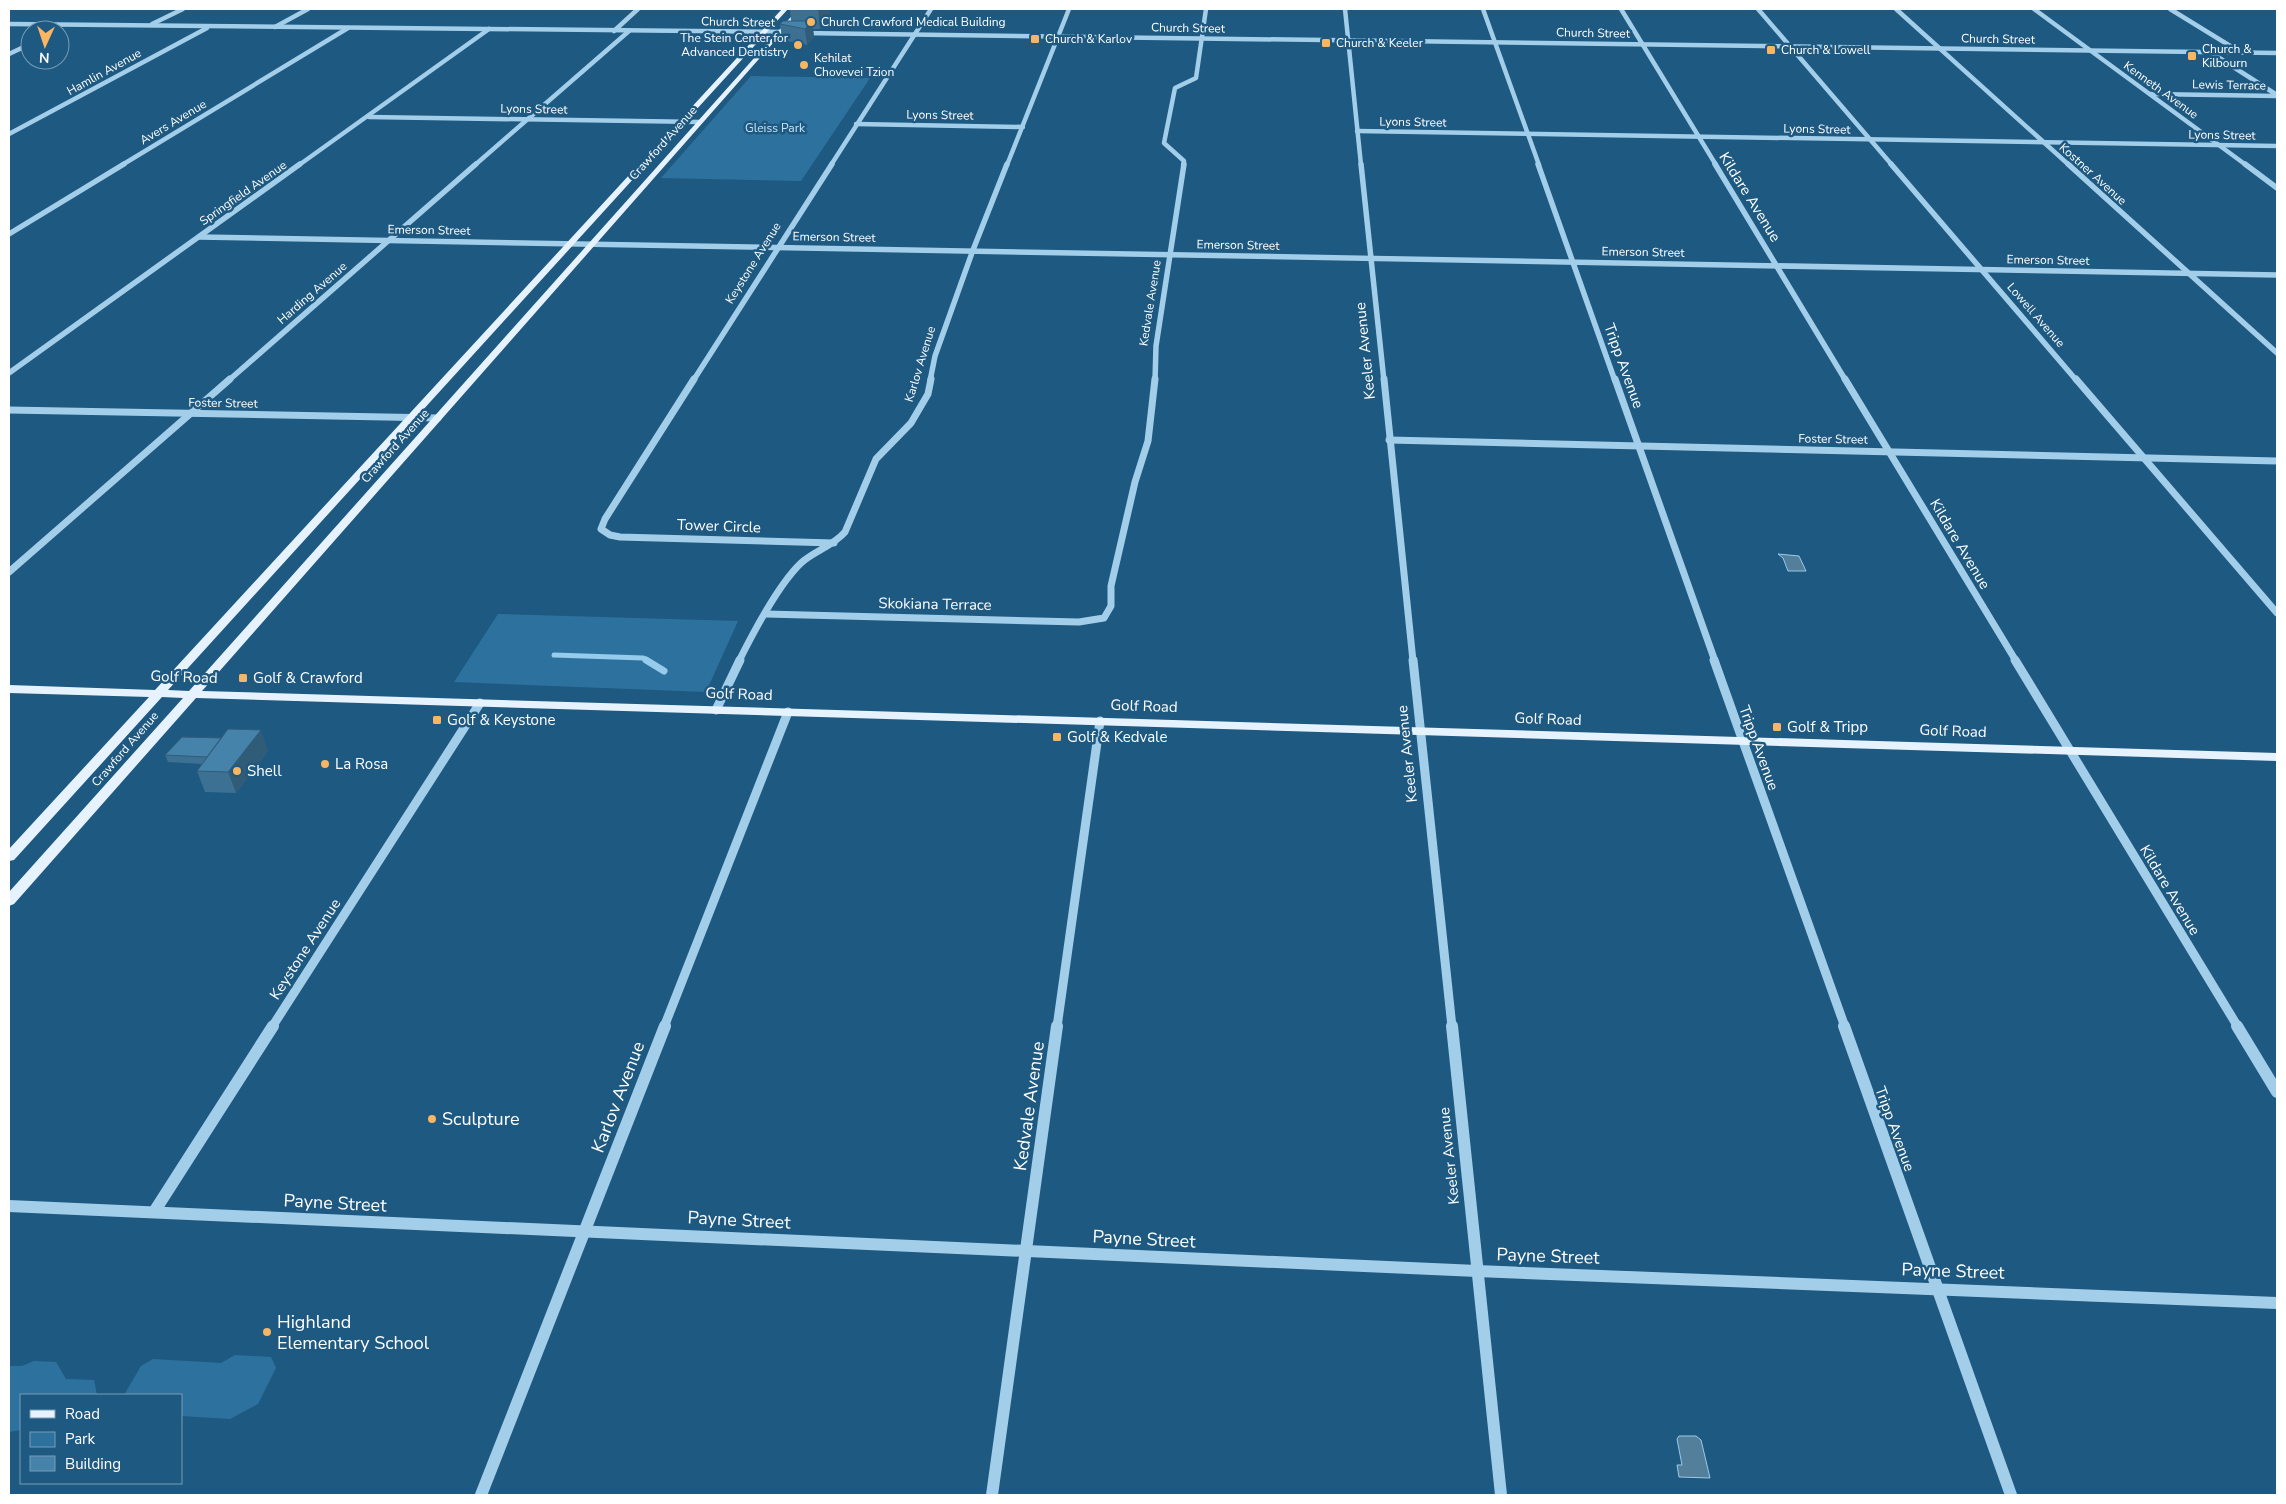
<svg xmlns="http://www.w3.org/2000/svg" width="2286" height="1504" font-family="'Nunito Sans',sans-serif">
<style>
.green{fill:#2d729e}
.water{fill:#537f9b;stroke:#96cbeb}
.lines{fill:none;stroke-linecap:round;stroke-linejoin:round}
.stream-far1{stroke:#96cbeb;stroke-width:5}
.stream{stroke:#96cbeb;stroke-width:7}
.minor-far4{stroke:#a3cee9;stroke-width:4.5}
.minor-far3{stroke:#a3cee9;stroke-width:5.5}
.minor-far2{stroke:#a3cee9;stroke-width:7}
.minor-far1{stroke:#a3cee9;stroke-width:9}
.minor{stroke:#a3cee9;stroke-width:12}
.major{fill:#e6f3fe;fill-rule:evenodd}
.wall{fill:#3c7193}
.shaded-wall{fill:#315c78}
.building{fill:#4683ab;stroke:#315c78}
.poi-dot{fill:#f8b562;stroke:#1e5981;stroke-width:2}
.labels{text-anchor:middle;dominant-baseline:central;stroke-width:5;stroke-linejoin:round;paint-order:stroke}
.far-street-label{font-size:12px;fill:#fff;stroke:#1e5981}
.far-poi-label{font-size:12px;fill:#fff;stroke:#1e5981;text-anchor:start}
.far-park-label{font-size:12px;fill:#c7e4f7;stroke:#1e5981}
.street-label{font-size:15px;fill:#fff;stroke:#1e5981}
.poi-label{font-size:15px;fill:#fff;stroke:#1e5981;text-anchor:start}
.near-street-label{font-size:18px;fill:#fff;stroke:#1e5981}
.near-poi-label{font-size:18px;fill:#fff;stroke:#1e5981;text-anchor:start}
</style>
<rect width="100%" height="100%" fill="#1e5981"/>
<g class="green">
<polygon points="751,76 870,78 801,181 661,178"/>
<polygon points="498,614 738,621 706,692 454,682"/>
<polygon points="235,1355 271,1357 276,1368 258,1404 230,1419 181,1416 181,1395 124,1395 141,1366 153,1359 221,1363"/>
<polygon points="34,1361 56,1362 66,1379 94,1380 97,1395 21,1395 21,1430 9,1432 9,1366 22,1366"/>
</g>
<g class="water">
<polygon points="1778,554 1799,556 1806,571 1788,571 1783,558"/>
<polygon points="1679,1436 1696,1436 1701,1440 1710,1478 1679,1477 1677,1465 1682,1465 1677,1439"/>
</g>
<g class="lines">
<polyline class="stream-far1" points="554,655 643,658 648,661"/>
<polyline class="stream" points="646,660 664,671"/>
<g class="minor-far4">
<polyline points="1345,9 1361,165"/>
<polyline points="1483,9 1539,165"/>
<polyline points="1621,9 1716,165"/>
<polyline points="1758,9 1892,165"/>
<polyline points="1896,9 2069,165"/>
<polyline points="2034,9 2246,165"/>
<polyline points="2170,9 2240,52"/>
<polyline points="9,24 788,32"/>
<polyline points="152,24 183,9"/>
<polyline points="275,27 308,9"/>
<polyline points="614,31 638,9"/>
<polyline points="801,33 2277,53"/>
<polyline points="2210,52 2277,95"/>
<polyline points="9,54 30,44"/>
<polyline points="2150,94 2277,96"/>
<polyline points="369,117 700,122"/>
<polyline points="856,124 1023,127"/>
<polyline points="1357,131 2277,146"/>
<polyline points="9,134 207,28"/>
<polyline points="122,165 348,28"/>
<polyline points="299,165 489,29"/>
<polyline points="475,165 629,31"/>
<polyline points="831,165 931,9"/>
<polyline points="1007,165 1069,9"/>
<polyline points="1183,165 1184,161 1164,143 1175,88 1196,78 1206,9"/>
</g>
<g class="minor-far3">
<polyline points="1361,164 1384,381"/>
<polyline points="1538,164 1615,381"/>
<polyline points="1715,164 1846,381"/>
<polyline points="1891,164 2077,381"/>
<polyline points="2068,164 2277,353"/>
<polyline points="2245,164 2277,188"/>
<polyline points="9,234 124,164"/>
<polyline points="199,237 2277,275"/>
<polyline points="9,373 300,164"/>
<polyline points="228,381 476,164"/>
<polyline points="693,381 832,164"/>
<polyline points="930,381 935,356 973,250 1007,164"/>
<polyline points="1155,381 1156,346 1184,164"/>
</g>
<g class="minor-far2">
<polyline points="694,379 605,519 601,529 610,535 620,537 834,543"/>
<polyline points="1384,379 1413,661"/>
<polyline points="1615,379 1715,661"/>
<polyline points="1845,379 2016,661"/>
<polyline points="2076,379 2277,613"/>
<polyline points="9,410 438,418"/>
<polyline points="1389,440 2277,461"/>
<polyline points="9,572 230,379"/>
<polyline points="766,614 1079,622 1104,618 1111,606 1111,586 1135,482 1148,441 1155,379"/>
<path d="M739,661C753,633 779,584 801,563C814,551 833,546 845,532L876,459L911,423L928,394L931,379"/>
</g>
<g class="minor-far1">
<polyline points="1413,660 1452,1027"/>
<polyline points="1714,660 1845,1027"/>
<polyline points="2015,660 2238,1027"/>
<polyline points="716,710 740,660"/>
<polyline points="272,1027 480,703"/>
<polyline points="664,1027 788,712"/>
<polyline points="1057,1027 1100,721"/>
</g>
<g class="minor">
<polyline points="1452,1026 1501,1495"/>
<polyline points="1844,1026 2011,1495"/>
<polyline points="2237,1026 2277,1092"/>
<polyline points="9,1206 1477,1271 2277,1303"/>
<polyline points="154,1212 273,1026"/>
<polyline points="481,1495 665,1026"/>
<polyline points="992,1495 1057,1026"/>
</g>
<polygon class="major" points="782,9 788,9 168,690 189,691 798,9 803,9 202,691 2277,753 2277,761 196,698 14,904 9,906 9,892 183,698 162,697 14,860 9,861 9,849 149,697 9,693 9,685 155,690"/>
</g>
<g class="wall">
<polygon points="790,9 829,9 830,17 820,29 813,29 814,37 807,45 782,40 780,24 791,21"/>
<polygon points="268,751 236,793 205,792 197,771 202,764 168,762 165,755"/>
</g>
<g class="shaded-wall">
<polygon points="818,9 829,9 830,17 820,29"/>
<polygon points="812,21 814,37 807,45 805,29"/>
<polygon points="261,730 268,751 236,793 228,772"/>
</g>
<g class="building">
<polygon points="783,21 812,21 805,29 780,24"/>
<polygon points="228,729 261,730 228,772 197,771"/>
<polygon points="182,737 221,738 207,757 165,755"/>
</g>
<g class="poi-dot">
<circle cx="811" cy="22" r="5"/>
<rect x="1030" y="34" width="10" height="10" rx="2.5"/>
<rect x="1321" y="38" width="10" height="10" rx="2.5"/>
<circle cx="798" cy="45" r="5"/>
<rect x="1766" y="45" width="10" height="10" rx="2.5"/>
<rect x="2187" y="51" width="10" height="10" rx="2.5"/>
<circle cx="804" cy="65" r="5"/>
<rect x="238" y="673" width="10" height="10" rx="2.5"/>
<rect x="432" y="715" width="10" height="10" rx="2.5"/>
<rect x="1772" y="722" width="10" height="10" rx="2.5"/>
<rect x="1052" y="732" width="10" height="10" rx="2.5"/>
<circle cx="325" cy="764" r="5"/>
<circle cx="237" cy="771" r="5"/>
<circle cx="432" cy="1119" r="5"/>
<circle cx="267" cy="1332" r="5"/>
</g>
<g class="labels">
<g class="far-street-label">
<text transform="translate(738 22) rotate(1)">Church Street</text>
<text transform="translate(1188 28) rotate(1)">Church Street</text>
<text transform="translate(1593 33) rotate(1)">Church Street</text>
<text transform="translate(1998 39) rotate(1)">Church Street</text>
<text transform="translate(104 72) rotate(-29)">Hamlin Avenue</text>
<text transform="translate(2229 85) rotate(1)">Lewis Terrace</text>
<text transform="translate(2161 90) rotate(36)">Kenneth Avenue</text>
<text transform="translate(534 109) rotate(1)">Lyons Street</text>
<text transform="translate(940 115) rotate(1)">Lyons Street</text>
<text transform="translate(173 122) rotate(-31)">Avers Avenue</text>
<text transform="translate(1413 122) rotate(1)">Lyons Street</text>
<text transform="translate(1817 129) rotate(1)">Lyons Street</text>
<text transform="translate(2222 135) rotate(1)">Lyons Street</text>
<text transform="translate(663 143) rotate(-48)">Crawford Avenue</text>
<text transform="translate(2093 174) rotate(42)">Kostner Avenue</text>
<text transform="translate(243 193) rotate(-35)">Springfield Avenue</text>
<text transform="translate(429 230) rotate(1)">Emerson Street</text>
<text transform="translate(834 237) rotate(1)">Emerson Street</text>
<text transform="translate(1238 245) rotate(1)">Emerson Street</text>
<text transform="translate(1643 252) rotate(1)">Emerson Street</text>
<text transform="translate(2048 260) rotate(1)">Emerson Street</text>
<text transform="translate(753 263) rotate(-58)">Keystone Avenue</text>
<text transform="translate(312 293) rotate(-41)">Harding Avenue</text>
<text transform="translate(1150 303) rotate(-81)">Kedvale Avenue</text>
<text transform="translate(2036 315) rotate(49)">Lowell Avenue</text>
<text transform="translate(920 364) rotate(-73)">Karlov Avenue</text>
<text transform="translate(223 403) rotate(1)">Foster Street</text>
<text transform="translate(1833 439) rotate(1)">Foster Street</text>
<text transform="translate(395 446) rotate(-48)">Crawford Avenue</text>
<text transform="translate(125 749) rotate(-49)">Crawford Avenue</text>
</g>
<g class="far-poi-label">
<text x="821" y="22">Church Crawford Medical Building</text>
<text x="788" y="38" text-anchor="end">The Stein Center for<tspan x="788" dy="14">Advanced Dentistry</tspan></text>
<text x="1045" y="39">Church &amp; Karlov</text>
<text x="1336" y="43">Church &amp; Keeler</text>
<text x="2202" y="49">Church &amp;<tspan x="2202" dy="14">Kilbourn</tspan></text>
<text x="1781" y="50">Church &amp; Lowell</text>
<text x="814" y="58">Kehilat<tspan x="814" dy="14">Chovevei Tzion</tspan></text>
</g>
<g class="far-park-label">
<text x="775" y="128">Gleiss Park</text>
</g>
<g class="street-label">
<text transform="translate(1750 197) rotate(58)">Kildare Avenue</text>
<text transform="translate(1365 351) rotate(-96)">Keeler Avenue</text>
<text transform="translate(1624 366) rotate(70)">Tripp Avenue</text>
<text transform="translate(719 526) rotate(2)">Tower Circle</text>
<text transform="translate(1960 544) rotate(59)">Kildare Avenue</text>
<text transform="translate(935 604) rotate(1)">Skokiana Terrace</text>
<text transform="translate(184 677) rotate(2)">Golf Road</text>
<text transform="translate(739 694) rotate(2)">Golf Road</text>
<text transform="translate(1144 706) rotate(2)">Golf Road</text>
<text transform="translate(1548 719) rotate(2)">Golf Road</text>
<text transform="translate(1953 731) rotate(2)">Golf Road</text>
<text transform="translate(1759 748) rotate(70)">Tripp Avenue</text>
<text transform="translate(1407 754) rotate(-96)">Keeler Avenue</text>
<text transform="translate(2170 890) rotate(59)">Kildare Avenue</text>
<text transform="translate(305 949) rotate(-57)">Keystone Avenue</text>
<text transform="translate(1895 1129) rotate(70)">Tripp Avenue</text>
<text transform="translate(1449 1156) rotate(-96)">Keeler Avenue</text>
</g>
<g class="poi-label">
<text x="253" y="678">Golf &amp; Crawford</text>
<text x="447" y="720">Golf &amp; Keystone</text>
<text x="1787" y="727">Golf &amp; Tripp</text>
<text x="1067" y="737">Golf &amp; Kedvale</text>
<text x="335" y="764">La Rosa</text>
<text x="247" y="771">Shell</text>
</g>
<g class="near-street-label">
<text transform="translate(618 1097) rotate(-69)">Karlov Avenue</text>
<text transform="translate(1029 1106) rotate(-82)">Kedvale Avenue</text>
<text transform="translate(335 1203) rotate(3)">Payne Street</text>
<text transform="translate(739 1220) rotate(3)">Payne Street</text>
<text transform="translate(1144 1239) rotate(3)">Payne Street</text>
<text transform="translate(1548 1256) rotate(2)">Payne Street</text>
<text transform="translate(1953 1271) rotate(2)">Payne Street</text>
</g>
<g class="near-poi-label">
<text x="442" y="1119">Sculpture</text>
<text x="277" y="1322">Highland<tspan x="277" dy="21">Elementary School</tspan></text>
</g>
</g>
<rect width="2286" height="1504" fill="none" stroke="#ffffff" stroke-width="20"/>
<rect x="20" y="1394" width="162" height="90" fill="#1e5981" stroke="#789bb3"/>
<rect x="30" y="1410" width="25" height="8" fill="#e6f3fe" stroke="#789bb3"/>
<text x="65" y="1419" font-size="15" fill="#ffffff">Road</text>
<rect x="30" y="1432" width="25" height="15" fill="#2d729e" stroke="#789bb3"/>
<text x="65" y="1444" font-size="15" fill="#ffffff">Park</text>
<rect x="30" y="1456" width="25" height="15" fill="#4683ab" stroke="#789bb3"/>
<text x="65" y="1469" font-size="15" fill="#ffffff">Building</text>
<g transform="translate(45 45) rotate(183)"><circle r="24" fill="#1e5981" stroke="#789bb3"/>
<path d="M0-4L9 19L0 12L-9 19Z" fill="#f8b562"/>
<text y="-8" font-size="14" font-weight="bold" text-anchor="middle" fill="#ffffff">N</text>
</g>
</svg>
